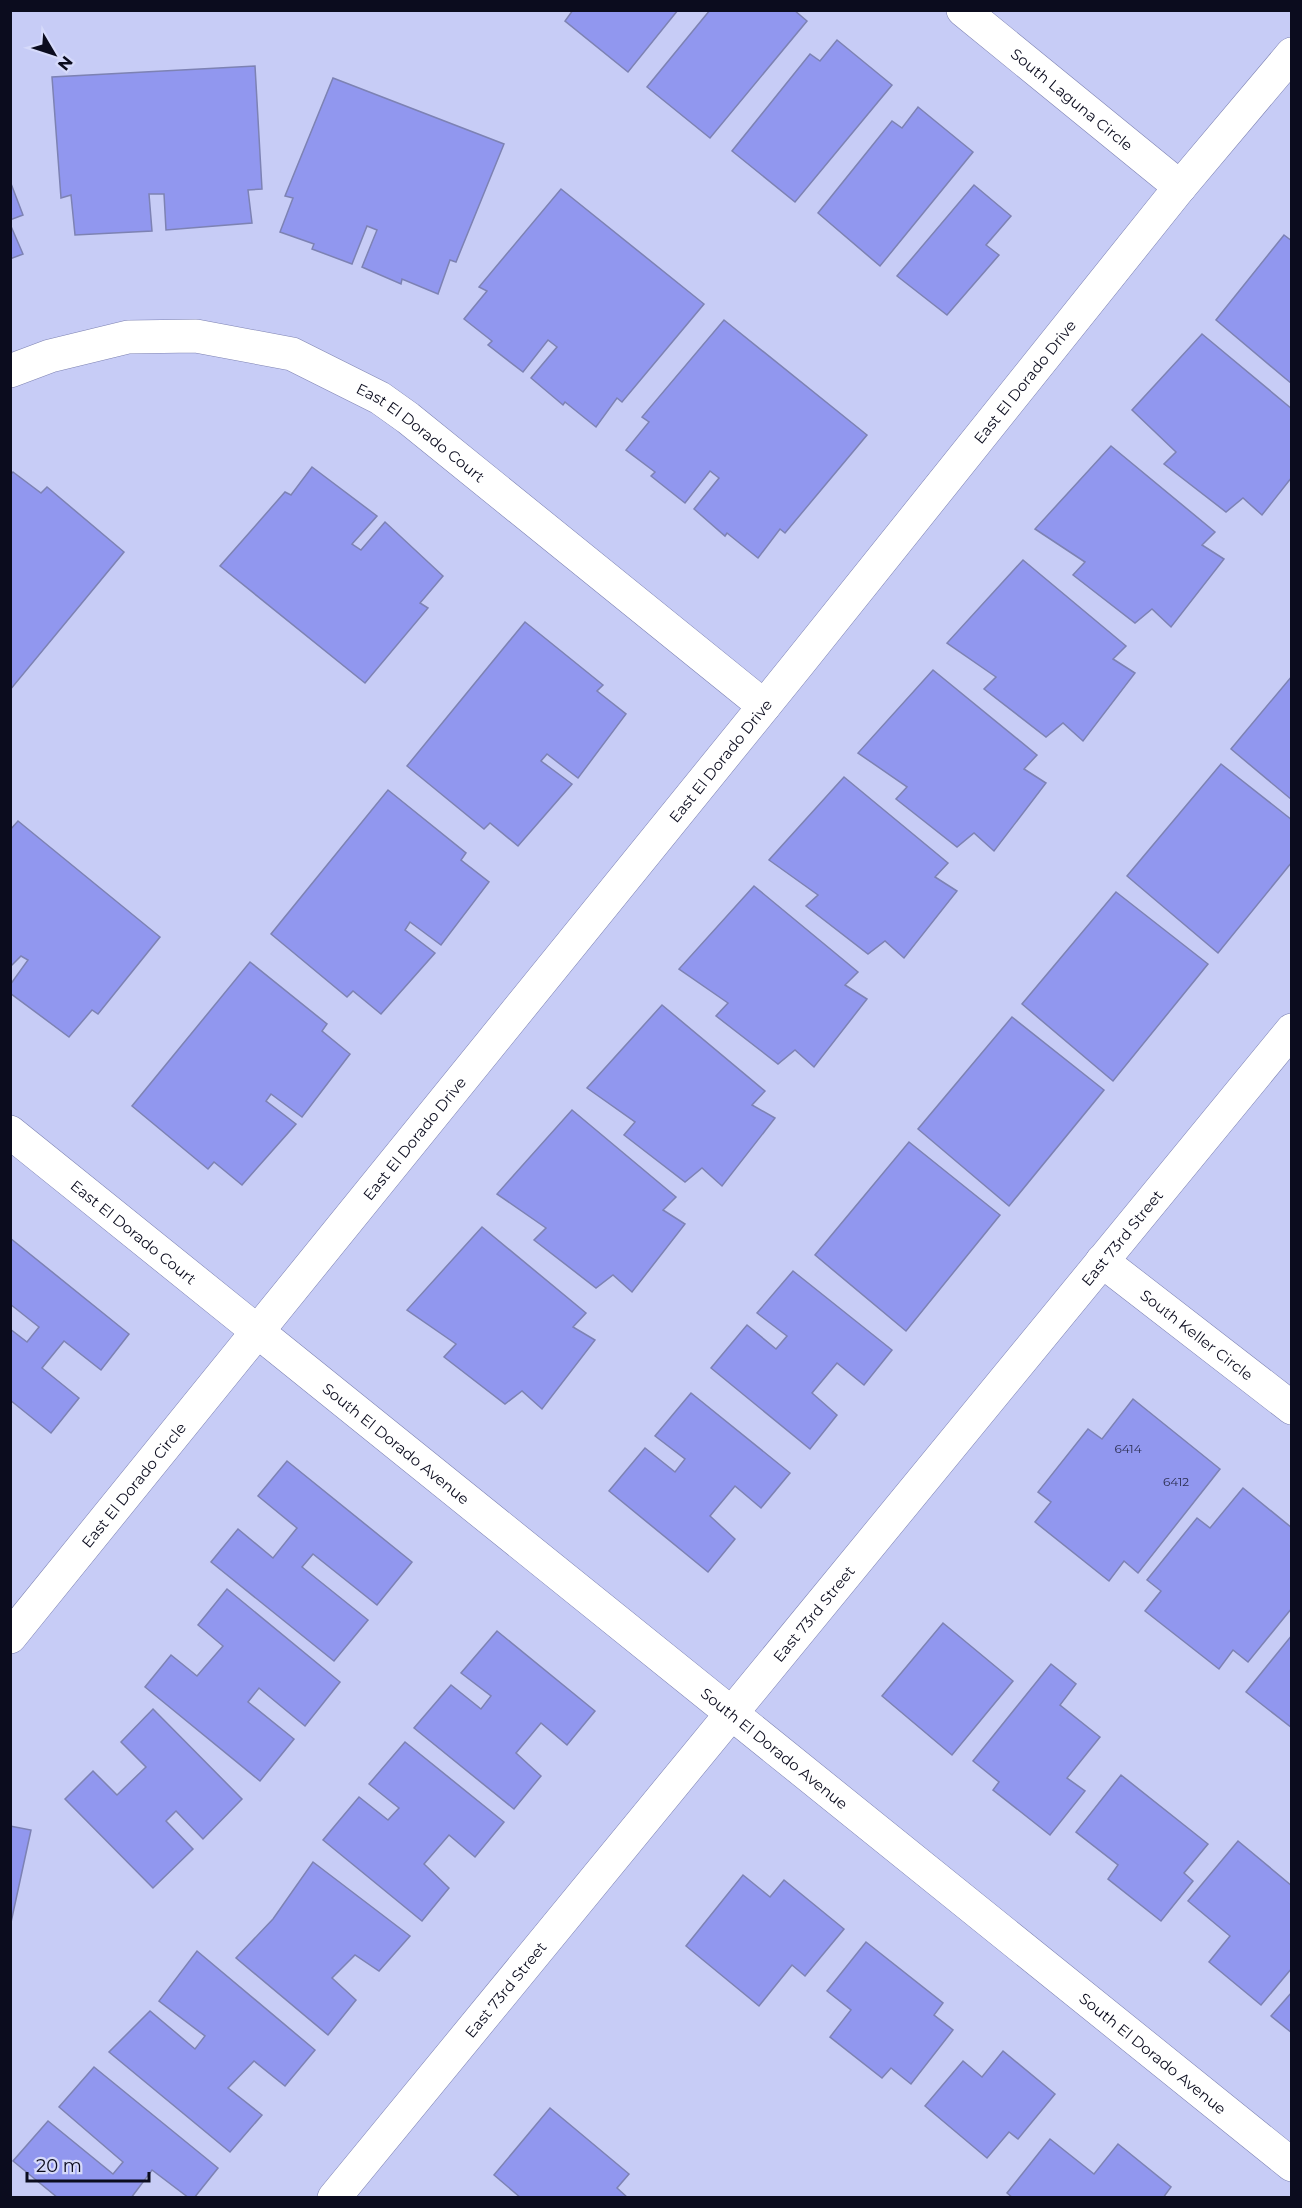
<svg xmlns="http://www.w3.org/2000/svg" width="1302" height="2208" font-family="Montserrat,sans-serif">
<style>
.building{fill:#9197ef;stroke:#7d82b3;stroke-width:1.5}
.lines{fill:none;stroke-linecap:round;stroke-linejoin:round}
.street-casing{stroke:#7d82b2;stroke-width:34}
.street{stroke:#fff;stroke-width:33}
.labels{text-anchor:middle;dominant-baseline:central;stroke-width:4.5;stroke-linejoin:round;paint-order:stroke}
.number-label{font-size:12px;fill:#2c2f52}
.street-label{font-size:15px;fill:#0b0c1e;stroke:#d6dafa}
</style>
<rect width="100%" height="100%" fill="#c7ccf6"/>
<g class="building">
<polygon points="573,10 678,10 628,72 565,21"/>
<polygon points="710,10 794,10 807,21 710,138 647,87"/>
<polygon points="837,40 892,85 795,202 732,151 810,54 820,61"/>
<polygon points="255,66 262,189 248,190 252,223 166,230 164,194 149,194 152,231 75,235 71,195 61,198 52,77"/>
<polygon points="333,78 504,144 456,262 450,260 438,294 402,279 401,284 362,267 377,230 367,226 352,264 312,249 314,244 280,232 293,198 285,196"/>
<polygon points="918,107 973,152 880,266 818,213 892,121 902,128"/>
<polygon points="10,181 23,215 10,220"/>
<polygon points="974,185 1011,216 986,245 999,255 947,315 897,276"/>
<polygon points="561,189 704,304 622,402 617,398 596,427 565,402 563,405 531,378 557,347 548,340 523,372 488,345 492,341 464,319 487,291 479,287"/>
<polygon points="10,224 23,254 10,259"/>
<polygon points="1284,235 1292,241 1292,384 1216,320"/>
<polygon points="724,320 867,435 785,533 780,529 758,558 727,533 725,536 694,509 719,478 710,471 685,503 651,476 655,472 626,450 649,422 642,417"/>
<polygon points="1202,334 1292,409 1292,477 1262,515 1243,498 1226,512 1164,464 1176,452 1132,410"/>
<polygon points="1111,446 1215,532 1202,545 1224,559 1171,627 1152,609 1135,623 1073,575 1085,562 1035,529"/>
<polygon points="312,467 377,516 352,544 361,550 385,522 443,576 420,603 428,608 365,683 220,566 285,492 291,495"/>
<polygon points="13,472 41,493 47,487 124,552 10,690 10,475"/>
<polygon points="1023,560 1126,646 1113,659 1135,673 1083,741 1063,723 1046,737 984,689 996,677 947,643"/>
<polygon points="525,622 603,685 597,691 626,714 578,778 547,754 541,761 572,784 518,846 490,823 484,829 407,766"/>
<polygon points="933,670 1037,755 1024,769 1046,783 994,851 974,833 957,847 896,799 907,787 858,753"/>
<polygon points="1292,676 1292,800 1231,749"/>
<polygon points="1221,764 1292,820 1292,862 1218,953 1127,876"/>
<polygon points="844,777 948,863 935,877 957,891 904,958 885,941 868,954 806,906 818,895 769,860"/>
<polygon points="388,790 466,853 461,860 489,882 441,945 410,922 405,930 435,953 381,1014 353,991 347,997 271,934"/>
<polygon points="18,821 160,937 98,1014 92,1010 69,1037 10,993 10,985 28,960 21,956 10,967 10,830"/>
<polygon points="754,886 858,972 845,985 867,999 814,1067 795,1050 778,1064 716,1016 728,1003 679,969"/>
<polygon points="1116,892 1208,964 1113,1081 1022,1004"/>
<polygon points="250,962 327,1024 322,1031 350,1054 302,1117 271,1094 266,1101 296,1124 242,1185 214,1162 208,1169 132,1106"/>
<polygon points="662,1005 765,1091 752,1105 775,1118 722,1186 702,1168 685,1182 624,1135 635,1122 587,1088"/>
<polygon points="1012,1017 1104,1090 1009,1206 918,1129"/>
<polygon points="572,1110 676,1197 663,1210 685,1224 632,1292 613,1275 596,1288 534,1240 546,1228 497,1194"/>
<polygon points="909,1142 1000,1215 906,1331 815,1255"/>
<polygon points="482,1227 586,1313 573,1327 595,1340 542,1409 522,1391 505,1404 444,1357 456,1344 407,1310"/>
<polygon points="10,1238 129,1334 101,1370 64,1341 42,1368 79,1398 51,1433 10,1400 10,1329 27,1342 39,1327 10,1304"/>
<polygon points="793,1271 892,1350 864,1385 837,1363 812,1393 837,1415 810,1449 711,1368 747,1325 776,1349 787,1336 757,1313"/>
<polygon points="691,1393 790,1473 761,1508 735,1486 710,1516 735,1539 708,1572 609,1491 645,1448 675,1472 685,1459 655,1436"/>
<polygon points="1133,1399 1220,1469 1138,1573 1124,1561 1109,1581 1035,1522 1051,1502 1038,1492 1088,1429 1102,1439"/>
<polygon points="287,1461 412,1562 377,1605 313,1554 302,1567 368,1620 334,1661 211,1562 238,1529 273,1558 297,1528 258,1496"/>
<polygon points="1243,1488 1292,1528 1292,1608 1248,1662 1233,1650 1219,1669 1145,1611 1161,1591 1147,1580 1197,1518 1210,1528"/>
<polygon points="227,1589 340,1682 305,1726 259,1688 248,1702 294,1739 260,1781 145,1687 171,1655 197,1676 223,1646 198,1625"/>
<polygon points="943,1623 1013,1681 952,1755 882,1696"/>
<polygon points="497,1631 595,1711 567,1745 541,1723 516,1753 541,1776 514,1809 414,1728 451,1685 481,1709 491,1696 461,1673"/>
<polygon points="1292,1635 1292,1728 1246,1692"/>
<polygon points="1051,1664 1076,1684 1060,1705 1100,1737 1067,1778 1085,1791 1050,1835 993,1790 999,1782 973,1761"/>
<polygon points="153,1709 242,1799 203,1839 176,1811 166,1821 193,1849 153,1888 65,1799 93,1771 117,1795 146,1767 121,1742"/>
<polygon points="405,1742 504,1822 475,1857 449,1835 424,1864 449,1888 422,1921 323,1840 359,1797 388,1820 399,1808 369,1784"/>
<polygon points="1121,1775 1208,1844 1184,1873 1193,1881 1161,1921 1108,1879 1118,1865 1076,1832"/>
<polygon points="10,1826 31,1830 10,1927"/>
<polygon points="1238,1841 1292,1886 1292,1968 1261,2005 1209,1962 1230,1936 1188,1901"/>
<polygon points="313,1862 410,1936 379,1971 355,1955 332,1978 356,2000 328,2035 236,1958 273,1919"/>
<polygon points="743,1875 770,1897 784,1880 844,1929 805,1976 792,1965 759,2006 686,1946"/>
<polygon points="866,1942 943,2003 934,2015 953,2030 911,2084 891,2068 882,2078 830,2037 851,2010 827,1991"/>
<polygon points="197,1951 315,2050 285,2086 254,2061 228,2088 262,2115 230,2152 109,2052 150,2011 195,2049 205,2036 159,2001"/>
<polygon points="1292,1992 1292,2033 1271,2016"/>
<polygon points="1003,2051 1055,2094 1018,2139 1009,2132 987,2158 925,2106 963,2061 982,2077"/>
<polygon points="94,2067 218,2168 194,2198 189,2198 152,2170 131,2198 58,2198 13,2161 48,2121 113,2174 123,2162 59,2107"/>
<polygon points="550,2108 629,2174 617,2188 628,2198 521,2198 494,2175"/>
<polygon points="1050,2139 1094,2174 1118,2144 1171,2187 1163,2198 1013,2198 1007,2193"/>
</g>
<g class="lines">
<g class="street-casing">
<g id="street">
<path id="s1" d="M963,10L1180,187"/>
<path id="s2" d="M10,371L50,356L128,337L196,336L292,354L380,398L408,418L764,706"/>
<path id="s3" d="M10,1132L1292,2165"/>
<path id="s4" d="M1102,1261L1292,1408"/>
<path id="s5" d="M10,1637L799,663L1180,187L1292,54"/>
<path id="s6" d="M334,2198L1292,1030"/>
</g>
</g>
<use href="#street" class="street"/>
</g>
<g class="labels">
<g class="number-label">
<text x="1128" y="1448">6414</text>
<text x="1176" y="1481">6412</text>
</g>
<g class="street-label">
<text stroke="none"><textPath href="#s1" startOffset="141">South Laguna Circle</textPath></text>
<text stroke="none"><textPath href="#s5" startOffset="1614">East El Dorado Drive</textPath></text>
<text stroke="none"><textPath href="#s2" startOffset="440">East El Dorado Court</textPath></text>
<text stroke="none"><textPath href="#s5" startOffset="1128">East El Dorado Drive</textPath></text>
<text stroke="none"><textPath href="#s5" startOffset="642">East El Dorado Drive</textPath></text>
<text stroke="none"><textPath href="#s3" startOffset="159">East El Dorado Court</textPath></text>
<text stroke="none"><textPath href="#s6" startOffset="1242">East 73rd Street</textPath></text>
<text stroke="none"><textPath href="#s4" startOffset="120">South Keller Circle</textPath></text>
<text stroke="none"><textPath href="#s3" startOffset="496">South El Dorado Avenue</textPath></text>
<text stroke="none"><textPath href="#s5" startOffset="196">East El Dorado Circle</textPath></text>
<text stroke="none"><textPath href="#s6" startOffset="756">East 73rd Street</textPath></text>
<text stroke="none"><textPath href="#s3" startOffset="982">South El Dorado Avenue</textPath></text>
<text stroke="none"><textPath href="#s6" startOffset="270">East 73rd Street</textPath></text>
<text stroke="none"><textPath href="#s3" startOffset="1468">South El Dorado Avenue</textPath></text>
</g>
</g>
<rect width="1302" height="2208" fill="none" stroke="#0b0c1e" stroke-width="24"/>
<g transform="translate(54 54) rotate(129)" stroke="#d6dafa" stroke-width="4.5" paint-order="stroke">
<path d="M0-4.5L10 22L0 15L-10 22Z" fill="#0b0c1e"/>
<text y="-9" font-size="16" font-weight="bold" text-anchor="middle" fill="#0b0c1e">N</text>
</g>
<path d="M27 2172v9h122v-9" fill="none" stroke="#0b0c1e" stroke-width="3"/>
<text x="36" y="2172" font-size="18" fill="#0b0c1e" stroke="#d6dafa" stroke-width="4.5" paint-order="stroke">20 m</text>
</svg>
